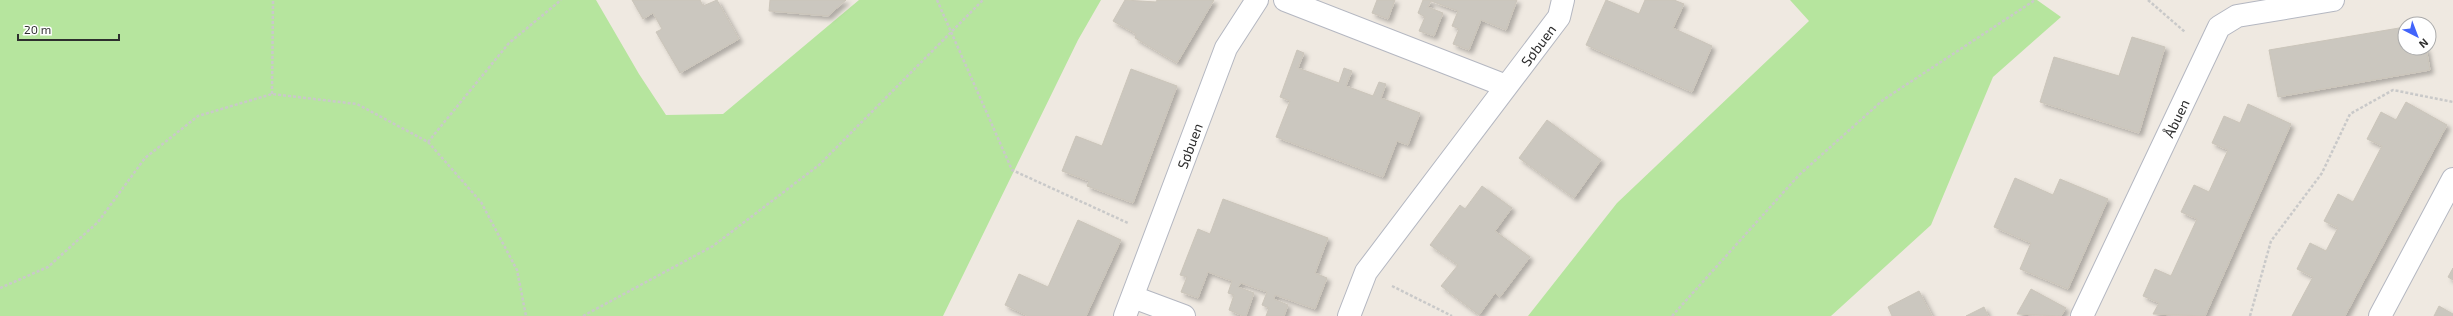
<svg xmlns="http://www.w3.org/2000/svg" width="2453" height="316" font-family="'Exo 2',sans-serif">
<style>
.green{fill:#b6e59e}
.building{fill:#cbc7bf;stroke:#cbc5ba;filter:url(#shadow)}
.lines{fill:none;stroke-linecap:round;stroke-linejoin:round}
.minor-casing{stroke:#b4b7c1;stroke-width:24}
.path{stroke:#c9c9c9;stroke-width:2.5;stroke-dasharray:3 2;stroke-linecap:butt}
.minor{stroke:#fff;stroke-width:22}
.labels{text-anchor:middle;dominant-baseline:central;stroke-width:3;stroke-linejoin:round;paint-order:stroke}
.street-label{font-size:14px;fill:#2e2e2e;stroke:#fff}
</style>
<defs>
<filter id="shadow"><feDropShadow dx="3.5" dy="3.5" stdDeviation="2" flood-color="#0004"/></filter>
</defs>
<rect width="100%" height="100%" fill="#efe9e1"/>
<g class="green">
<polygon points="0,0 596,0 639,74 666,115 723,114 859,0 1101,0 1078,40 943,316 0,316"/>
<polygon points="1790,0 2037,0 2061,17 1993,77 1931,225 1831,316 1528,316 1617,203 1809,21"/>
</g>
<g class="building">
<polygon points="632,0 700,0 703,6 717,0 739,39 680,73 656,32 662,29 653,13 643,19"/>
<polygon points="770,0 846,0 828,16 769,11"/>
<polygon points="1125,0 1156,2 1157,0 1214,0 1177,63 1135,38 1136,34 1113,21"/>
<polygon points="1377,0 1395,0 1388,19 1372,13"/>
<polygon points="1423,0 1517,0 1506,30 1481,20 1469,50 1453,44 1459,29 1452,26 1458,11 1431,1 1428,7 1443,13 1434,36 1419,31 1425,17 1418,13"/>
<polygon points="1606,0 1639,14 1645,0 1674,0 1684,4 1673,28 1712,46 1692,92 1586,45"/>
<polygon points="2405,27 2405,48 2426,48 2430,70 2278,97 2269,50"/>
<polygon points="2132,37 2165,47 2139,133 2040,102 2054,57 2119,76"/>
<polygon points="1297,50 1304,53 1298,68 1339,83 1344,68 1352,71 1346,86 1373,96 1379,82 1386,84 1381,98 1420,113 1408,145 1397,141 1383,177 1276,137 1290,101 1280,97"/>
<polygon points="1131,69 1177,86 1133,203 1087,186 1089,181 1062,171 1076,136 1102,146"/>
<polygon points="2406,102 2447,125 2345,316 2292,316 2313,277 2297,269 2310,243 2326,251 2338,228 2324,221 2338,194 2353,202 2382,146 2367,139 2381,112 2396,120"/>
<polygon points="2248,104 2291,124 2205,316 2153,314 2159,303 2143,296 2155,269 2171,276 2197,219 2181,212 2194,185 2209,192 2228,150 2212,143 2224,116 2240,123"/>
<polygon points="1547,120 1601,160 1574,198 1519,158"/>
<polygon points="2015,178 2053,195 2060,179 2108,199 2068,289 2020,269 2031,243 1994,227"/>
<polygon points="1482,186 1512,208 1495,231 1530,257 1500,297 1495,293 1479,315 1441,286 1458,265 1430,245 1460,205 1465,209"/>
<polygon points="1223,199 1328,238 1315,273 1327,278 1315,309 1275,295 1274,299 1288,305 1284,316 1266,316 1269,308 1262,305 1267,292 1241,283 1238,287 1254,293 1246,316 1243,316 1229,310 1234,295 1228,293 1232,281 1208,272 1198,298 1181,292 1187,277 1180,275 1198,229 1210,234"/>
<polygon points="1078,220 1121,240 1086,316 1028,316 1005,305 1019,274 1048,287"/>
<polygon points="2453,268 2453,280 2448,277"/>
<polygon points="2031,289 2066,308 2061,316 2017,314"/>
<polygon points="1919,291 1932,316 1892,316 1888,307"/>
<polygon points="2439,306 2453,314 2453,316 2434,316"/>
<polygon points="1984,307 1988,316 1966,316"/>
</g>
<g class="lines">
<g class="minor-casing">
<g id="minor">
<polyline points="1285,0 1506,86"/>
<polyline points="1133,297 1184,316"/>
<path id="s1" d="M1125,316L1226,48L1257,0"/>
<path id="s2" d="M1349,316L1366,272L1559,17L1563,0"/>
<path id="s3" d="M2082,316L2219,27L2237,16L2333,0"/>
<polyline points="2380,316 2453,179"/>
</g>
</g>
<g class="path">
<polyline points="937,0 1012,170 1128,223"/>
<polyline points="2148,0 2185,32"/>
<polyline points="272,94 273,0"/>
<polyline points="428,142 509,43 561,0"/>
<polyline points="1392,286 1452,316"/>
<polyline points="0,288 48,267 98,222 145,158 198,116 272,94 357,104 428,142 481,202 517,270 526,316"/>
<polyline points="583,316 713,246 819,165 983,0"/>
<polyline points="1672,316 1799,175 1883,100 2035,0"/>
<polyline points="2250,316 2271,241 2322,173 2350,114 2393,90 2453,102"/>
</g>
<use href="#minor" class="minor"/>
</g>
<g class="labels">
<g class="street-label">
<text stroke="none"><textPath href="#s2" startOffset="332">Søbuen</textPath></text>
<text stroke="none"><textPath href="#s3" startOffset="219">Åbuen</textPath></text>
<text stroke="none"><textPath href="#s1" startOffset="182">Søbuen</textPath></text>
</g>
</g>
<g transform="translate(2417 36) rotate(138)"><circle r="19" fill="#ffffff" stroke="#ababab"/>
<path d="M0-3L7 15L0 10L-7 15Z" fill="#4264fb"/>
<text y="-6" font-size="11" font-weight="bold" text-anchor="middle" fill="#2e2e2e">N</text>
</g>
<path d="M18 34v6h101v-6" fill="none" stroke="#2e2e2e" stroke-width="2"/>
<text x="24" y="34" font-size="12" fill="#2e2e2e" stroke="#ffffff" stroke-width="3" paint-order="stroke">20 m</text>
</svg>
